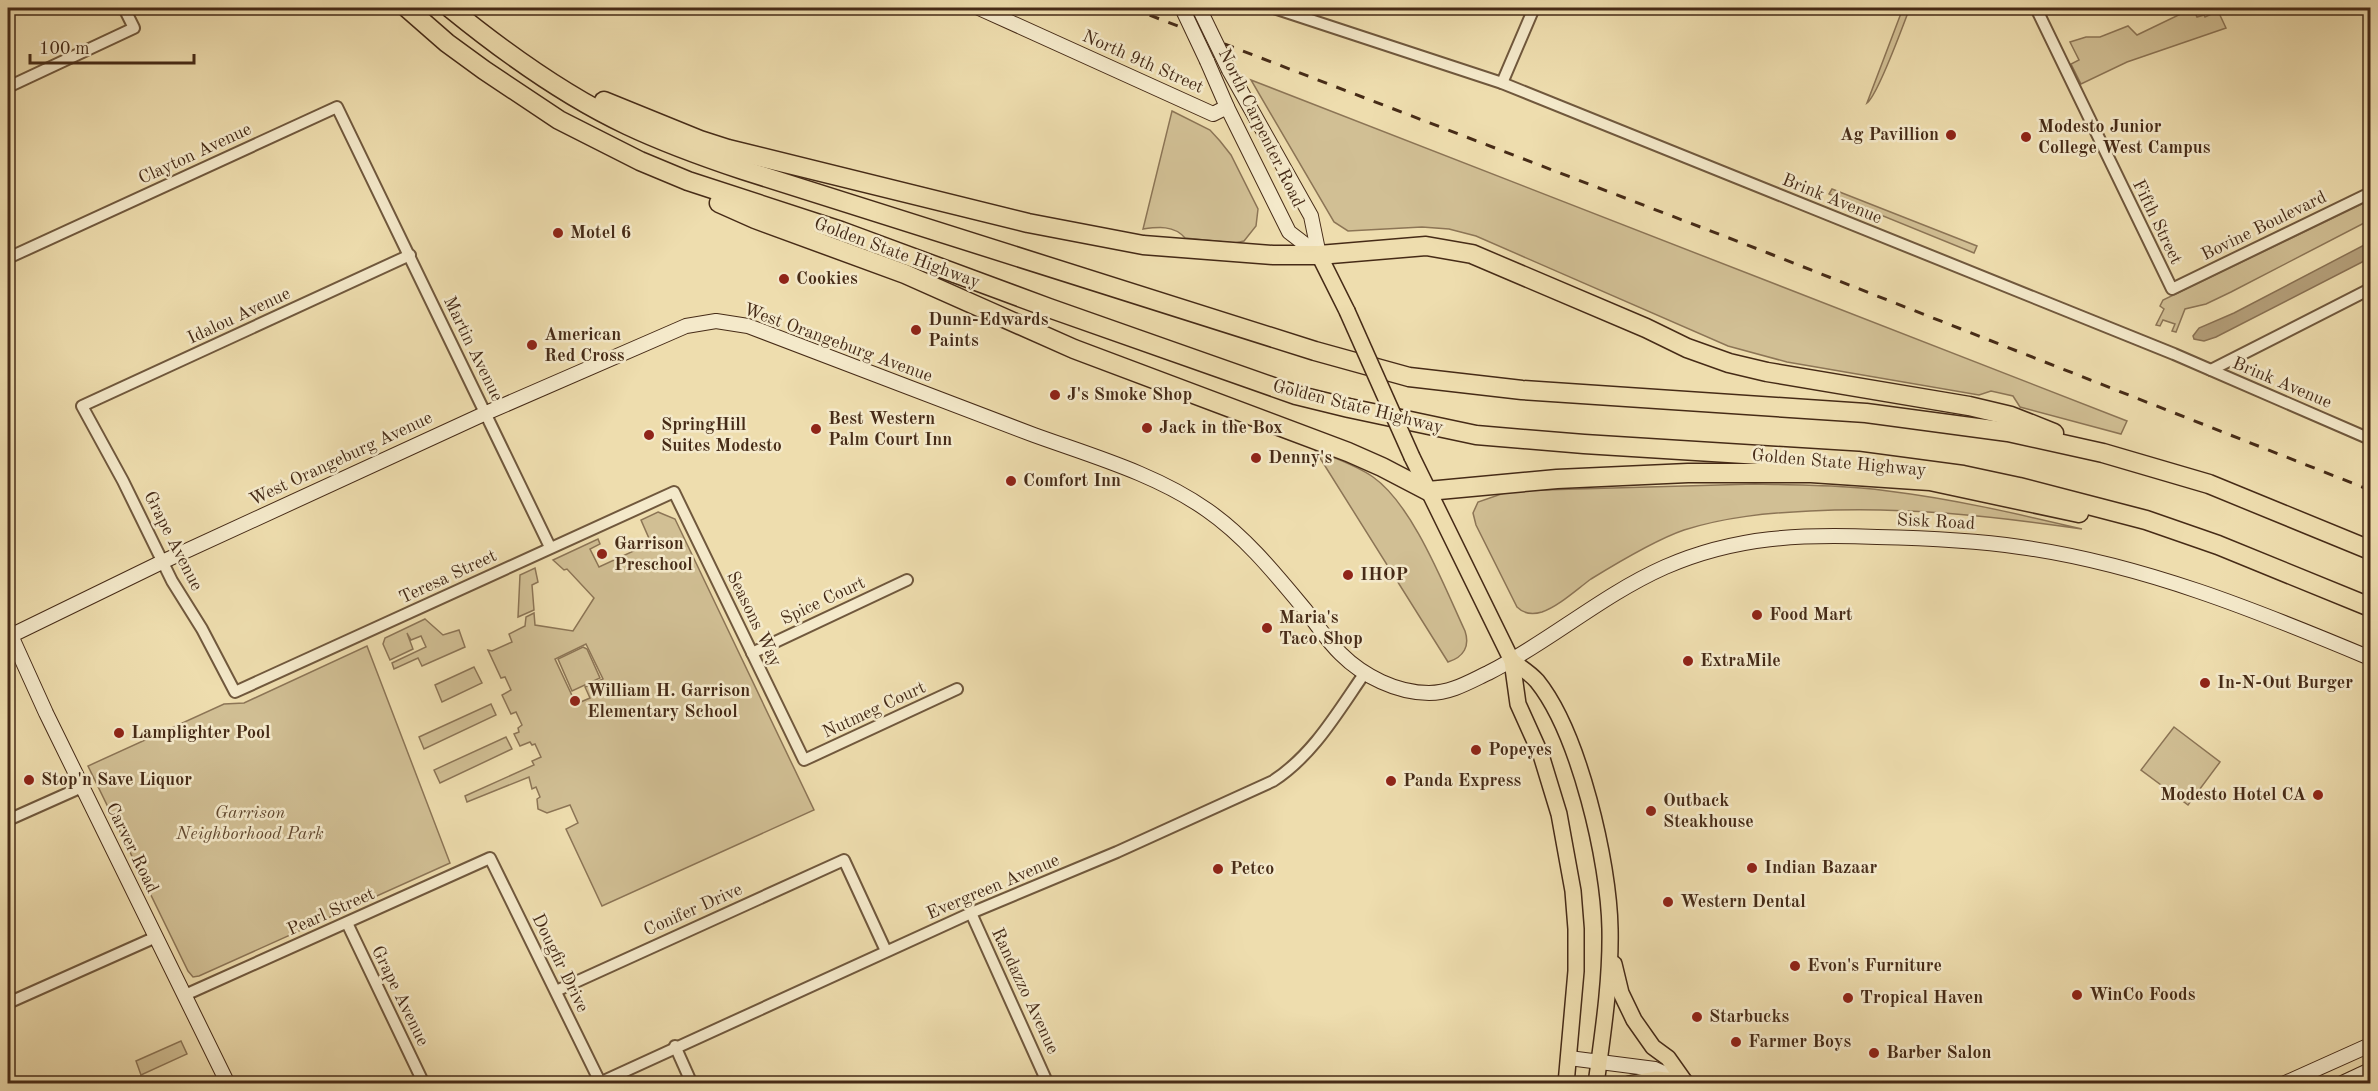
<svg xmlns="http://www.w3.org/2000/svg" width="2378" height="1091" font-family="'Old Standard TT',serif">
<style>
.green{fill:#d1bf94;stroke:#8c7556;stroke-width:1.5;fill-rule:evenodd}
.water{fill:#b5a07b;stroke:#897153;stroke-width:1.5}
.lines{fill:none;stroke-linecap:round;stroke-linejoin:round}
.street-casing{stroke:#70583d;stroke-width:14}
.secondary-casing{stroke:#462b17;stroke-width:16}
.primary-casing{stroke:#462b17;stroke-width:18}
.highway-casing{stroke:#462b17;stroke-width:21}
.street{stroke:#f4e9ca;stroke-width:10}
.secondary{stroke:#f4e9ca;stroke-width:14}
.primary{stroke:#eeddae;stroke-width:15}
.highway{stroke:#eeddae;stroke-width:18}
.rail{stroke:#462b17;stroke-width:3;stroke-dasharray:10 10;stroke-linecap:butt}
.secondary-bridge-casing{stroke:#462b17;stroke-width:16;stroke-linecap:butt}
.primary-bridge-casing{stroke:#462b17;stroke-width:18;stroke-linecap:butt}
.secondary-bridge{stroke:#f4e9ca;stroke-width:14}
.primary-bridge{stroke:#eeddae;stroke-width:15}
.poi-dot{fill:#8f2418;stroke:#f4e9ca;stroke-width:2}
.labels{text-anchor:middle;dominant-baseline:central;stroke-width:5;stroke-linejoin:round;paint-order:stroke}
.street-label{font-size:18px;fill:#462b17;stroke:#f4e9ca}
.poi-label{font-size:18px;font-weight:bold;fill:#462b17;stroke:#f4e9ca;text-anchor:start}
.park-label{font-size:18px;font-style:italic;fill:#624930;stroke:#f4e9ca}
</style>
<rect width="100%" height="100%" fill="#eeddae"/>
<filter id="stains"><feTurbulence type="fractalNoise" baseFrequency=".00333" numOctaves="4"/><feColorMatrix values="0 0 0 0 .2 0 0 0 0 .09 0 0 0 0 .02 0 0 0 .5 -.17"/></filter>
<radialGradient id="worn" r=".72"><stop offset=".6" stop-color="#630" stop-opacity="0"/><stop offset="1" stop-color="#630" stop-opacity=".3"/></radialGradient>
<g class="green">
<path d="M1903,8H1908L1909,10C1902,28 1878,95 1867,103Z"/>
<polygon points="2193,8 2197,17 2204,15 2205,17 2218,11 2226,28 2127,62 2081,84 2071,64 2079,60 2070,42 2086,37 2100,37 2128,26 2137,35"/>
<polygon points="1251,80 2127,421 2121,434 2020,407 2013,396 1991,391 1979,395 1787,362 1728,346 1476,236 1449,229 1422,227 1348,231 1334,222"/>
<path d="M1172,111L1210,130L1220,141L1231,155L1258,209L1256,226L1244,241L1235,243L1185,238C1174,225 1158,227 1143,229Z"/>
<polygon points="1832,189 1977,246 1974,253 1829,194"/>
<polygon points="2370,200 2370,220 2231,292 2206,304 2185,309 2176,332 2172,331 2175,324 2163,320 2160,326 2156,325 2164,309 2160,306 2163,300"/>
<path d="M1315,450C1334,458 1356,465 1373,477C1413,505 1444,586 1465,631C1470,646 1464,657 1448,662Z"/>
<path d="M1755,484C1800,485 1844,485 1888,491C1954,499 2018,514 2082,529C1992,516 1902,506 1810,511C1767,513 1725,517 1684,530C1655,540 1617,563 1591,579C1576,590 1559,606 1542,612C1532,615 1524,614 1517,607L1476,525L1473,513L1478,502L1510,491Z"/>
<path d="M658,512L675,519L814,810L602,906L566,829L578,823L570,805L547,813L538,809L537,799L540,797L536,787L532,789L529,777L467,802L465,796L534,765L532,761L541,757L535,744L532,745L530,742L520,746L514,734L519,732L518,728L522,725L516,712L511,714L502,695L511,690L505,677L501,678L488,650L492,651L512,642L509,634L525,626L526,617L534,613L535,625L573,631L594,598L567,569L564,570L553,560L598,539L600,544L590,549L599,567L651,543L641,520ZM586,644L603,679L585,687L590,698L576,704L555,659Z"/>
<polygon points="535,568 538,582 532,585 534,610 518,617 520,575"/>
<polygon points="425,619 443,635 459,630 465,647 422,666 418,658 394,669 392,663 426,647 421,636 411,640 407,633 413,649 390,660 383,644 385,638"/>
<polygon points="367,646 450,863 199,976 193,977 188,971 88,766 224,704 244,703"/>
<polygon points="583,647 587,649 600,678 572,691 558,659"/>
<polygon points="474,667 482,683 442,702 435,685"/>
<polygon points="491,704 496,715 424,749 419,737"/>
<polygon points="2174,727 2220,762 2188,805 2141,770"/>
<polygon points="506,737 512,749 440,783 434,770"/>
<polygon points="181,1041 187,1054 141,1075 136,1061"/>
</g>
<polygon class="water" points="2370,242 2370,258 2216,337 2204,341 2194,339 2193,336 2199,328 2234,313"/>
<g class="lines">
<g class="street-casing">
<g id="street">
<polyline points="1274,8 1502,83 2174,354 2370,439"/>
<polyline points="2036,8 2172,289 2370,193"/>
<polyline points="1502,83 1534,8"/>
<polyline points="8,87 134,28 124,8"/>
<polyline points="410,255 82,406 123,481 172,581 202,629 235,692 674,492 804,760 957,689"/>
<polyline points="8,258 337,107 550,547"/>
<polyline points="2211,370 2370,289"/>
<polyline points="752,653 907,580"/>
<polyline points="8,820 82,787"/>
<polyline points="971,913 1048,1084"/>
<polyline points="347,923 424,1084"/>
<polyline points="556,991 844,860 886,951"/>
<polyline points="185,995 490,858 600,1082"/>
<polyline points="8,1003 156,937"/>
<polyline points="675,1046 692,1084"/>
<path d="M597,1084L971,913L1117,852L1273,781C1313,755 1337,713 1364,674"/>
</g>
</g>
<g class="secondary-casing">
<g id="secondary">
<polyline points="979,8 1213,114 1227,107"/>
<polyline points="1207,61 1227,107 1289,232 1319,255"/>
<polyline points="1229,70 1311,216 1319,255"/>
<polyline points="8,629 46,713 228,1084"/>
<path d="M8,637L162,562L486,413L686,326L716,321L748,326C844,362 939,399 1034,435C1092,456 1156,474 1207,510C1246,537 1277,576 1307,612C1318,626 1328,642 1341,654C1363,676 1397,693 1429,693C1451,693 1469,682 1488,673C1549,642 1602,595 1665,567C1736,536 1802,534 1877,537C1925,538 1973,540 2020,547C2142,564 2258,611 2370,658"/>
<polyline points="1569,1058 1655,1069 1679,1080"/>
<polyline points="2283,1084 2370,1045"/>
<polyline points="2340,1084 2370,1070"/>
</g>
</g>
<g class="primary-casing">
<g id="primary">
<polyline points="1319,255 1347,311"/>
<polyline points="1412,457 1512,661 1518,704 1541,755 1559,814 1573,891 1576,929 1576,971 1566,1084"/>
<path d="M1512,661C1520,667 1530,673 1537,681C1579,733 1609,862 1610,929C1611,980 1603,1032 1596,1084"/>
<polyline points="1614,964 1621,993 1634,1020 1653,1047 1668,1058 1685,1082"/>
<polyline points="1629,1084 1657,1079 1685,1082"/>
</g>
</g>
<g class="highway-casing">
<g id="highway">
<polyline points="407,8 447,43 484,70 559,120 640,161 688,181 841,231 1049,308 1296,395 1349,408 1476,435 1584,444 1858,461 1963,475 2019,487 2146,520 2218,545 2370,607"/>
<path d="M450,8C504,52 563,95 627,125C665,143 704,157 743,170L1315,351L1409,377L1522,390L1866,413L2008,432L2103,453L2209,484L2370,550"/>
<polyline points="604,101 700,140 728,149 1028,223 1143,245 1273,255 1319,255 1426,246 1472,254 1646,328 1687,348 1729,363 1767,372 1969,406 2011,416 2054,433"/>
<polyline points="719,203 755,219 905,274 1074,349 1348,452 1382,467 1428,491 1557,479 1688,473 1811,473 1930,481 2079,513"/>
</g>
</g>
<use href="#street" class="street"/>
<use href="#secondary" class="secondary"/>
<use href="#primary" class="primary"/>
<use href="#highway" class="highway"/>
<polyline class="rail" points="1131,8 1768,253 2370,490"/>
<g class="secondary-bridge-casing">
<g id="secondary-bridge">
<polyline points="1182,8 1207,61"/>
<polyline points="1199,8 1229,70"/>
</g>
</g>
<g class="primary-bridge-casing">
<polyline id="primary-bridge" points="1347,311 1412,457"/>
</g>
<use href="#secondary-bridge" class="secondary-bridge"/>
<use href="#primary-bridge" class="primary-bridge"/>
</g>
<g class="poi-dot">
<circle cx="1951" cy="135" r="6"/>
<circle cx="2026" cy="137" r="6"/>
<circle cx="558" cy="233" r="6"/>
<circle cx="784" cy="279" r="6"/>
<circle cx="916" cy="330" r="6"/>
<circle cx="532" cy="345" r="6"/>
<circle cx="1055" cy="395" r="6"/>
<circle cx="1147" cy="428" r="6"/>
<circle cx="816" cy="429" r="6"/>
<circle cx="649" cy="435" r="6"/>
<circle cx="1256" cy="458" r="6"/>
<circle cx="1011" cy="481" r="6"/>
<circle cx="602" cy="554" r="6"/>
<circle cx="1348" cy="575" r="6"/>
<circle cx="1757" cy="615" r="6"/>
<circle cx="1267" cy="628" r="6"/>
<circle cx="1688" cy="661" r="6"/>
<circle cx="2205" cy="683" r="6"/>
<circle cx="575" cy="701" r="6"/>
<circle cx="119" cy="733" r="6"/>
<circle cx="1476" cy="750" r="6"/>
<circle cx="29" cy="780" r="6"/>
<circle cx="1391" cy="781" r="6"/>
<circle cx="2318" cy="795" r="6"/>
<circle cx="1651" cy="811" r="6"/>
<circle cx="1752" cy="868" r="6"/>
<circle cx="1218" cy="869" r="6"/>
<circle cx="1668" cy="902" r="6"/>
<circle cx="1795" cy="966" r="6"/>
<circle cx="2077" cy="995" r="6"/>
<circle cx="1848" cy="998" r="6"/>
<circle cx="1697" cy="1017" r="6"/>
<circle cx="1736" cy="1042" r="6"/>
<circle cx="1874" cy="1053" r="6"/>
</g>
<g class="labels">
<g class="street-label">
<text transform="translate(1143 62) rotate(24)">North 9th Street</text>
<text transform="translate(1261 128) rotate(64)">North Carpenter Road</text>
<text transform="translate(195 154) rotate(-25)">Clayton Avenue</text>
<text transform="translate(1832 199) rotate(22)">Brink Avenue</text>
<text transform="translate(2157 222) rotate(64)">Fifth Street</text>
<text transform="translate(2264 226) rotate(-26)">Bovine Boulevard</text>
<text transform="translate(897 253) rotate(20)">Golden State Highway</text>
<text transform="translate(239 316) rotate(-25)">Idalou Avenue</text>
<text transform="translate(838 343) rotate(20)">West Orangeburg Avenue</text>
<text transform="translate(473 349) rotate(64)">Martin Avenue</text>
<text transform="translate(2282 383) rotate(23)">Brink Avenue</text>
<text transform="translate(1358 407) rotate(14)">Golden State Highway</text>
<text transform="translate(341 459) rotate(-25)">West Orangeburg Avenue</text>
<text transform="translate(1839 463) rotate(5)">Golden State Highway</text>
<text transform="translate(1936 522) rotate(3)">Sisk Road</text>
<text transform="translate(173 541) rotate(63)">Grape Avenue</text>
<text transform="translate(448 577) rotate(-25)">Teresa Street</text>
<text transform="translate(823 601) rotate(-25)">Spice Court</text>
<text transform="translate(754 619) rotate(64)">Seasons Way</text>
<text transform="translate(874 710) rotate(-25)">Nutmeg Court</text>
<text transform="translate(132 848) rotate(64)">Carver Road</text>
<text transform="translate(993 887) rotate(-23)">Evergreen Avenue</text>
<text transform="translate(693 910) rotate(-24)">Conifer Drive</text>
<text transform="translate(331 912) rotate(-24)">Pearl Street</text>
<text transform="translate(560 963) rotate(64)">Dougfir Drive</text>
<text transform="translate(1025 991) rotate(65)">Randazzo Avenue</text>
<text transform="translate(400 996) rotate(64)">Grape Avenue</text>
</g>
<g class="poi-label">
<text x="2038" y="127">Modesto Junior<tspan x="2038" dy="21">College West Campus</tspan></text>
<text x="1939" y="135" text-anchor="end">Ag Pavillion</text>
<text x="570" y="233">Motel 6</text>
<text x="796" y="279">Cookies</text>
<text x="928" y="320">Dunn-Edwards<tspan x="928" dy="21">Paints</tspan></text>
<text x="544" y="335">American<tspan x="544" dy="21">Red Cross</tspan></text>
<text x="1067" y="395">J's Smoke Shop</text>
<text x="828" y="419">Best Western<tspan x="828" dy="21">Palm Court Inn</tspan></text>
<text x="661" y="425">SpringHill<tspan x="661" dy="21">Suites Modesto</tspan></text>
<text x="1159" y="428">Jack in the Box</text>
<text x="1268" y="458">Denny's</text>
<text x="1023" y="481">Comfort Inn</text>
<text x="614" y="544">Garrison<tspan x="614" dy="21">Preschool</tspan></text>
<text x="1360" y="575">IHOP</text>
<text x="1769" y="615">Food Mart</text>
<text x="1279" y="618">Maria's<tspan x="1279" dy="21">Taco Shop</tspan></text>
<text x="1700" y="661">ExtraMile</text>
<text x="2217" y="683">In-N-Out Burger</text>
<text x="587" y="691">William H. Garrison<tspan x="587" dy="21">Elementary School</tspan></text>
<text x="131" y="733">Lamplighter Pool</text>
<text x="1488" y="750">Popeyes</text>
<text x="41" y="780">Stop'n Save Liquor</text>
<text x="1403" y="781">Panda Express</text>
<text x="2306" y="795" text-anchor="end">Modesto Hotel CA</text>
<text x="1663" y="801">Outback<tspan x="1663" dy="21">Steakhouse</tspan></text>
<text x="1764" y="868">Indian Bazaar</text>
<text x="1230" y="869">Petco</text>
<text x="1680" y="902">Western Dental</text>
<text x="1807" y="966">Evon's Furniture</text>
<text x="2089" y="995">WinCo Foods</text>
<text x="1860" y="998">Tropical Haven</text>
<text x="1709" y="1017">Starbucks</text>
<text x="1748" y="1042">Farmer Boys</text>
<text x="1886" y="1053">Barber Salon</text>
</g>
<g class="park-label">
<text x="250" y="813">Garrison<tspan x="250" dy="21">Neighborhood Park</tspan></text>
</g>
</g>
<rect width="2378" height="1091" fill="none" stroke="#eeddae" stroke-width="30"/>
<rect x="9" y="9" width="2360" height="1073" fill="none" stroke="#462b17" stroke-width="3"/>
<rect x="15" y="15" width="2348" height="1061" fill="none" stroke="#462b17" stroke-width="1.5"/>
<path d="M30 54v9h164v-9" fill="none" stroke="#462b17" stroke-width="3"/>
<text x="39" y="54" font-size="18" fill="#462b17" stroke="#f4e9ca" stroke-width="4.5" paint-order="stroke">100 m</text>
<rect width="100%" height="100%" filter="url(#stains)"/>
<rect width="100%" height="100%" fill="url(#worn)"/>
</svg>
